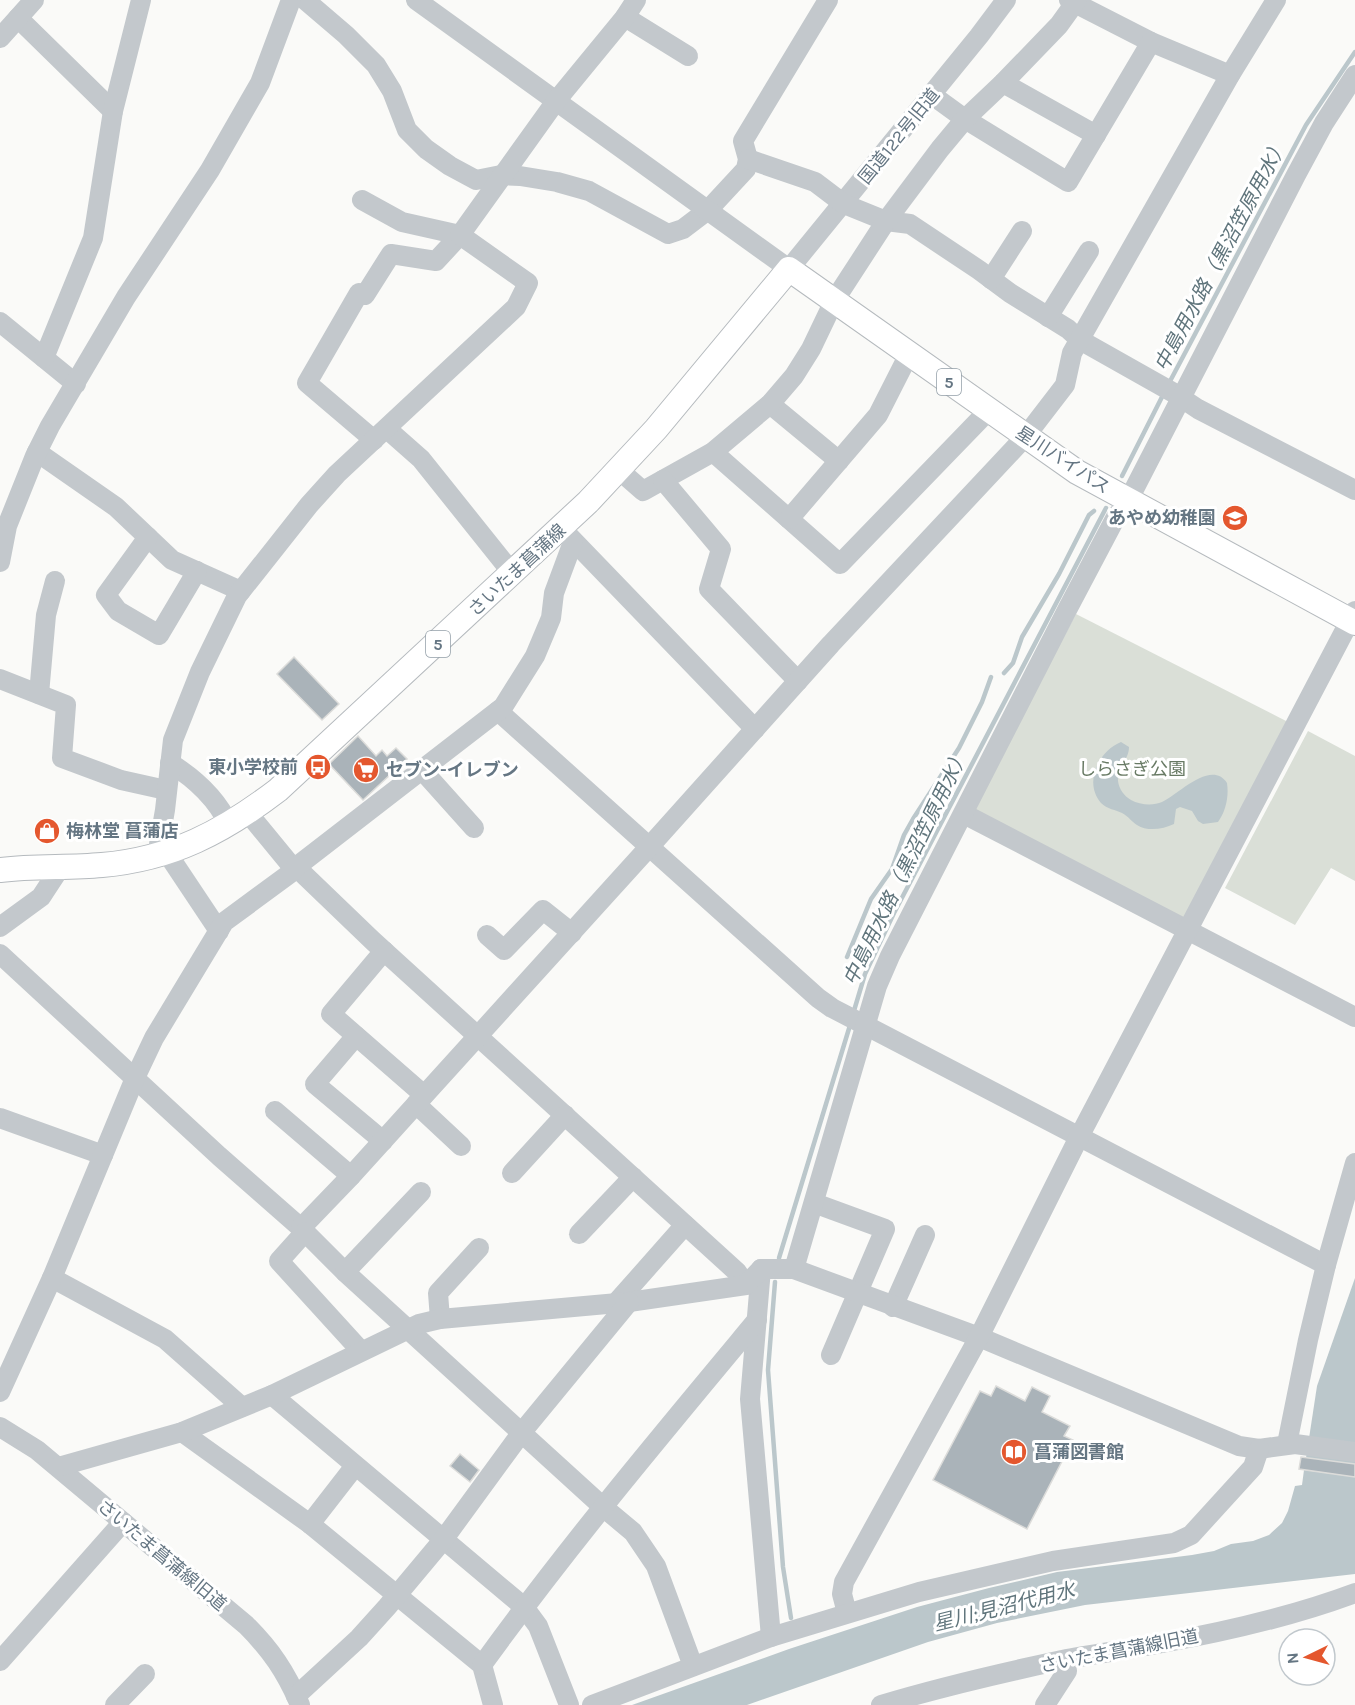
<svg xmlns="http://www.w3.org/2000/svg" width="1355" height="1705" font-family="Karla,'Noto Sans JP',sans-serif">
<style>
.green{fill:#dadfd7}
.water{fill:#bbc7cb}
.lines{fill:none;stroke-linecap:round;stroke-linejoin:round}
.stream{stroke:#bbc7cb;stroke-width:4.5}
.building{fill:#aab3b9;stroke:#dcdcda;stroke-width:1.5}
.major-casing{stroke:#b5babe;stroke-width:26}
.minor{stroke:#c3c8cc;stroke-width:20}
.major{stroke:#fff;stroke-width:24}
.labels{text-anchor:middle;dominant-baseline:central;stroke-width:6;stroke-linejoin:round;paint-order:stroke}
.shield{fill:#fff;stroke:#939fa8;stroke-width:1.5}
.shield-label{font-size:16px;font-weight:bold;fill:#657683}
.street-label{font-size:18px;fill:#657683;stroke:#fff}
.poi-label{font-size:18px;font-weight:bold;fill:#657683;stroke:#fff;text-anchor:start}
.park-label{font-size:18px;fill:#687a64;stroke:#fff}
.water-label{font-size:20px;font-style:italic;fill:#60757c;stroke:#fff}
</style>
<rect width="100%" height="100%" fill="#fafaf8"/>
<g class="green">
<polygon points="1076,614 1288,722 1187,920 974,813 991,773"/>
<polygon points="1308,731 1355,756 1355,881 1331,868 1295,925 1225,888"/>
</g>
<g class="water">
<path d="M1121,742L1129,747C1129,760 1117,767 1118,781C1119,789 1124,796 1131,800C1140,805 1153,806 1162,802C1178,795 1211,759 1227,783C1229,796 1226,811 1218,822L1203,824L1198,821L1192,811L1180,807L1176,809L1174,824C1163,829 1148,832 1137,825C1132,822 1128,816 1122,813C1116,810 1107,809 1101,803C1083,782 1099,751 1121,742Z"/>
<polygon points="1355,1278 1355,1464 1306,1458 1317,1386"/>
<polygon points="1304,1470 1355,1477 1355,1574 1085,1605 997,1623 928,1642 747,1705 632,1705 789,1649 917,1607 989,1588 1057,1572 1192,1555 1214,1551 1231,1544 1253,1541 1269,1535 1282,1523 1288,1511 1295,1486 1302,1485"/>
</g>
<g class="lines">
<g class="stream">
<polyline points="1168,385 1306,125 1355,52"/>
<polyline points="1122,476 1164,393"/>
<polyline points="1004,673 1013,663 1022,637 1059,574 1089,515 1094,511"/>
<polyline points="847,957 871,899 892,869 904,835 913,819 959,748 982,702 991,677"/>
<polyline points="853,1014 865,974 894,913 1106,508"/>
<polyline points="779,1258 851,1022"/>
<polyline points="775,1282 768,1370 783,1567 791,1618"/>
</g>
</g>
<g class="building">
<polygon points="294,657 339,704 322,720 277,674"/>
<polygon points="358,736 376,756 382,750 387,756 396,748 407,759 363,800 329,764"/>
<polygon points="996,1386 1025,1401 1032,1387 1050,1396 1042,1412 1070,1426 1064,1436 1073,1440 1027,1529 933,1480 980,1391 991,1396"/>
<polygon points="460,1454 479,1470 470,1482 450,1466"/>
<polygon points="1301,1457 1355,1464 1355,1477 1299,1469"/>
</g>
<g class="lines">
<g class="major-casing">
<path id="major" d="M0,870C34,866 68,868 102,865C172,859 223,832 278,790L588,502L656,429L789,269L1077,472L1355,623"/>
</g>
<g class="minor">
<polyline points="305,0 346,35 376,65 392,91 407,130 426,149 450,166 476,180 501,175 520,176 557,182 589,191 668,234 683,229 708,210 746,169 748,159 743,141 828,0"/>
<polyline points="416,0 789,269 979,36 1006,0"/>
<polyline points="1069,0 1151,42 1230,75"/>
<polyline points="625,17 688,56"/>
<polyline points="18,18 113,111"/>
<polyline points="0,38 34,0"/>
<polyline points="1003,83 1096,135"/>
<polyline points="932,95 965,119 1068,182 1151,42"/>
<polyline points="748,159 815,182 844,204 886,221 910,224 979,270 1010,293 1068,329 1080,340 1174,393 1198,409 1355,490"/>
<polyline points="362,200 402,222 460,235 436,261 391,254 365,295 359,293 307,383 374,440"/>
<polyline points="991,279 1022,231"/>
<polyline points="1048,317 1089,251"/>
<polyline points="0,322 76,384"/>
<polyline points="44,358 93,238 113,111 141,0"/>
<polyline points="770,404 839,461"/>
<polyline points="387,429 421,459 513,574"/>
<polyline points="37,452 116,507 172,560 241,591"/>
<polyline points="713,452 840,564 989,410"/>
<polyline points="619,470 643,491 713,452 770,404 794,376 811,349 834,301 886,221 940,149 965,119 1003,83 1059,25 1077,0"/>
<polyline points="663,480 721,549 709,589 798,681"/>
<polyline points="789,519 878,415 909,354"/>
<polyline points="565,532 755,729"/>
<polyline points="148,537 106,595 118,611 159,635 197,571"/>
<polyline points="0,562 7,526 35,456 50,426 126,297 210,170 260,83 291,0"/>
<polyline points="0,679 66,705 62,758 121,780 166,790"/>
<polyline points="39,694 46,615 55,581"/>
<polyline points="498,711 818,998 832,1008 1326,1265"/>
<path d="M170,763C194,778 217,799 229,825"/>
<polyline points="422,770 474,828"/>
<polyline points="248,813 294,869"/>
<polyline points="964,814 1355,1017"/>
<polyline points="167,853 219,931"/>
<polyline points="157,856 165,810 173,740 200,672 237,596 309,505 337,474 516,307 528,283 460,235 556,101 625,17 636,0"/>
<polyline points="296,867 373,941 737,1272 746,1285"/>
<polyline points="0,927 41,897 60,868"/>
<polyline points="487,935 504,950 543,910 572,933"/>
<polyline points="384,951 331,1014 424,1095"/>
<polyline points="0,954 219,1156 301,1228 345,1272 603,1507 633,1532 656,1566 693,1666"/>
<polyline points="356,1036 315,1084 383,1141"/>
<polyline points="416,1104 461,1146"/>
<polyline points="275,1111 351,1176"/>
<polyline points="0,1118 103,1155"/>
<polyline points="512,1173 565,1115"/>
<polyline points="814,1203 885,1229 831,1355"/>
<polyline points="301,1228 351,1176 650,846 831,644 1025,437 1065,385 1072,353 1230,75 1276,0"/>
<polyline points="305,1232 279,1261 361,1351"/>
<polyline points="579,1234 633,1177"/>
<polyline points="761,1269 750,1399 771,1637"/>
<polyline points="794,1269 877,986 890,956 1067,610 1116,517 1128,501 1296,175 1324,123 1355,75"/>
<polyline points="345,1272 421,1192"/>
<polyline points="52,1278 165,1339 242,1407"/>
<polyline points="616,1303 685,1225"/>
<polyline points="893,1307 925,1235"/>
<polyline points="440,1319 438,1293 479,1248"/>
<polyline points="0,1392 52,1278 135,1078 154,1038 224,922 292,872 296,867 503,707 535,656 551,618 554,593 573,542"/>
<polyline points="272,1395 524,1607 538,1626 569,1705"/>
<path d="M0,1427L37,1450L246,1625C271,1650 286,1672 300,1705"/>
<polyline points="182,1432 310,1524 482,1665 493,1705"/>
<polyline points="1287,1444 1308,1340 1326,1265 1355,1163"/>
<polyline points="58,1467 182,1432 272,1395 419,1324 440,1319 629,1302 746,1285 761,1269 794,1269 979,1337 1239,1446 1259,1449 1295,1444 1355,1452"/>
<polyline points="310,1524 355,1466"/>
<polyline points="847,1613 842,1594 844,1582 979,1337 1079,1137 1355,611"/>
<polyline points="0,1661 123,1522"/>
<path d="M482,1665C568,1546 663,1433 757,1320"/>
<polyline points="296,1696 359,1638 387,1607 443,1540 522,1432 629,1302"/>
<polyline points="115,1705 145,1674"/>
<polyline points="592,1705 771,1637 919,1592 1053,1561 1174,1543 1191,1535 1253,1467 1259,1449"/>
<path d="M881,1705C941,1687 1001,1673 1062,1660C1094,1654 1125,1650 1157,1644C1224,1632 1291,1617 1355,1593"/>
<polyline points="1045,1705 1067,1671 1065,1660"/>
</g>
<use href="#major" class="major"/>
</g>
<defs>
<g id="school-disc" transform="scale(1.35)"><circle r="9.5" fill="#e4572e" stroke="#fff"/><path d="M0-5L7-2L0 1L-7-2ZM-4 1L0 2.5L4 1V4Q0 6-4 4Z" fill="#fff"/></g>
<g id="bus-disc" transform="scale(1.35)"><circle r="9.5" fill="#e4572e" stroke="#fff"/><path d="M-5-6H5V4H4V6H2V4H-2V6H-4V4H-5ZM-3.5-4V0h7V-4ZM-3.5 1.2v1.5H-2V1.2ZM2 1.2v1.5H3.5V1.2Z" fill="#fff"/></g>
<g id="supermarket-disc" transform="scale(1.35)"><circle r="9.5" fill="#e4572e" stroke="#fff"/><path d="M-6-5.5h2.5l.6 2H6L4.5 2H-2.5L-4.4-4H-6ZM-1.5 3.2a1.3 1.3 0 1 0 .1 0ZM3 3.2a1.3 1.3 0 1 0 .1 0Z" fill="#fff"/></g>
<g id="shop-disc" transform="scale(1.35)"><circle r="9.5" fill="#e4572e" stroke="#fff"/><path d="M-5-2.5h2.3a2.7 3.5 0 0 1 5.4 0H5L5.5 6h-11ZM-1.5-2.5h3a1.5 2.3 0 0 0-3 0Z" fill="#fff"/></g>
<g id="library-disc" transform="scale(1.35)"><circle r="9.5" fill="#e4572e" stroke="#fff"/><path d="M-6-4Q-3-5.5-.7-3.5V5Q-3 3-6 4ZM6-4Q3-5.5 .7-3.5V5Q3 3 6 4Z" fill="#fff"/></g>
</defs>
<g fill-rule="evenodd">
<use href="#school-disc" x="1235" y="518"/>
<use href="#bus-disc" x="318" y="767"/>
<use href="#supermarket-disc" x="366" y="770"/>
<use href="#shop-disc" x="47" y="831"/>
<use href="#library-disc" x="1014" y="1452"/>
</g>
<g class="labels">
<g class="shield">
<rect x="937" y="369" width="24" height="26" rx="4.5"/>
<rect x="426" y="631" width="24" height="26" rx="4.5"/>
</g>
<g class="shield-label">
<text x="949" y="382">5</text>
<text x="438" y="644">5</text>
</g>
<g class="street-label">
<text transform="translate(899 136) rotate(-51)">国道122号旧道</text>
<text transform="translate(1063 460) rotate(33)">星川バイパス</text>
<text transform="translate(517 570) rotate(-43)">さいたま菖蒲線</text>
<text transform="translate(162 1555) rotate(40)">さいたま菖蒲線旧道</text>
<text transform="translate(1119 1651) rotate(-11)">さいたま菖蒲線旧道</text>
</g>
<g class="poi-label">
<text x="1216" y="518" text-anchor="end">あやめ幼稚園</text>
<text x="298" y="767" text-anchor="end">東小学校前</text>
<text x="386" y="770">セブン-イレブン</text>
<text x="66" y="831">梅林堂 菖蒲店</text>
<text x="1034" y="1452">菖蒲図書館</text>
</g>
<g class="park-label">
<text x="1132" y="769">しらさぎ公園</text>
</g>
<g class="water-label">
<text transform="translate(1221 255) rotate(-62)">中島用水路（黒沼笠原用水）</text>
<text transform="translate(906 867) rotate(-64)">中島用水路（黒沼笠原用水）</text>
<text transform="translate(1004 1607) rotate(-14)">星川;見沼代用水</text>
</g>
</g>
<g transform="translate(1307 1657) rotate(265)"><circle r="28" fill="#ffffff" stroke="#c1c8cd" stroke-width="1.5"/>
<path d="M0-4.5L10 22L0 15L-10 22Z" fill="#e4572e"/>
<text y="-9" font-size="16" font-weight="bold" text-anchor="middle" fill="#657683">N</text>
</g>
</svg>
